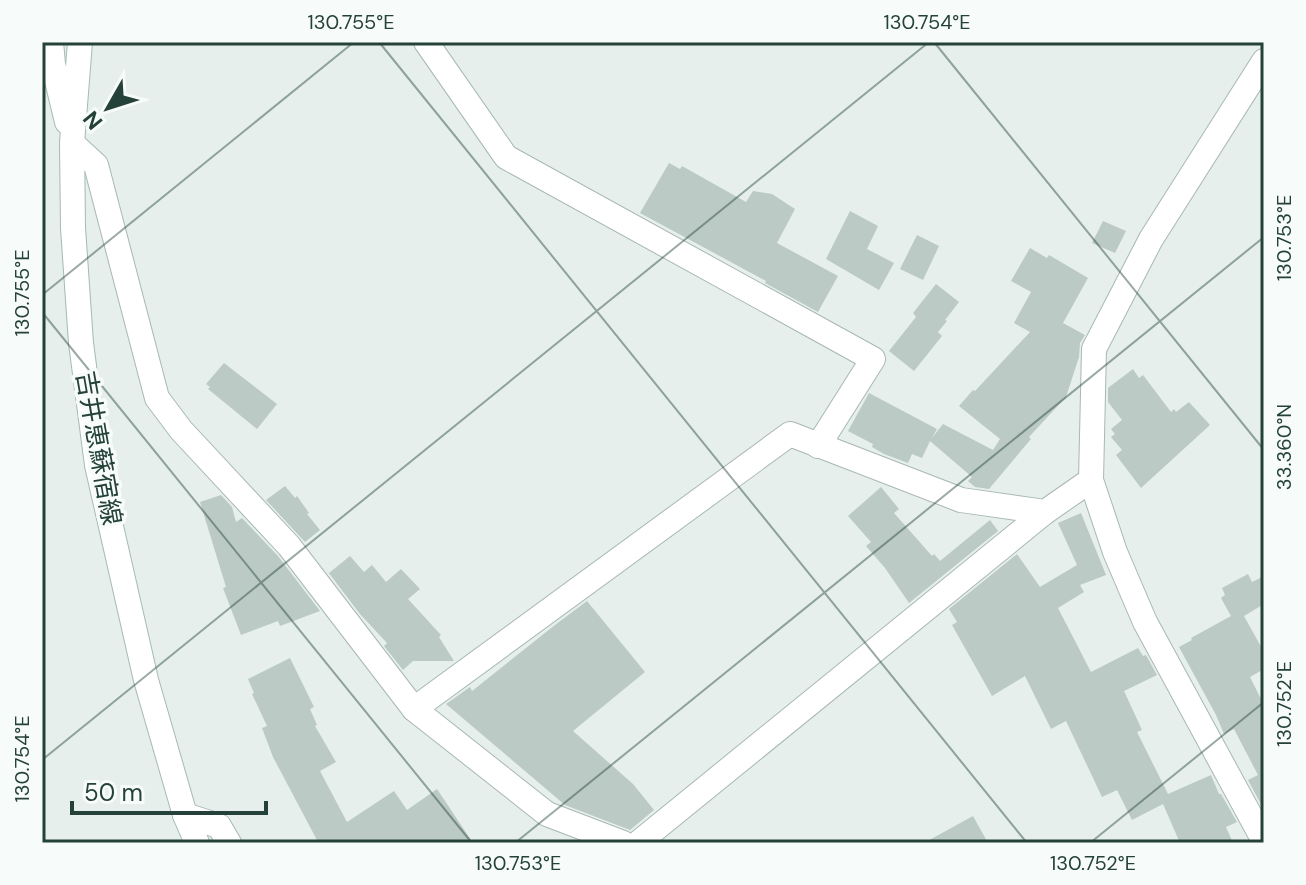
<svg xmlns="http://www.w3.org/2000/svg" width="1306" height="885" font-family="'DM Sans','Noto Sans JP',sans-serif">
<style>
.building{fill:#bbcac4}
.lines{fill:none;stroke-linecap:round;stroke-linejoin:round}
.street-casing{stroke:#a8b8b2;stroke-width:26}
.secondary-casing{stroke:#a4bbb3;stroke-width:26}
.street{stroke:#fff;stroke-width:24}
.secondary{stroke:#fff;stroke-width:24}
.ticks{fill:none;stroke:#24423a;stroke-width:2;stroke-opacity:0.45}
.labels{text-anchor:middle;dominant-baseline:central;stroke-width:7;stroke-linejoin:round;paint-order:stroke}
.street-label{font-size:26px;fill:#24423a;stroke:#f7fbf9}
.neatline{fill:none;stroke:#24423a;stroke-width:3}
.ticks-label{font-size:20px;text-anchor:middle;fill:#24423a}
</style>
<rect width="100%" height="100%" fill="#e6efeb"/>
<g class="building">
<polygon points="669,163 680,169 682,166 746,202 753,191 772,194 795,209 777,243 838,276 818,312 765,283 766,281 640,213"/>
<polygon points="850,211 878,226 867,249 894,263 879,290 826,259"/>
<polygon points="1103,221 1126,231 1115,253 1092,243"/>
<polygon points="917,235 939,246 923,280 900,269"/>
<polygon points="1030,248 1047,258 1049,255 1088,278 1063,323 1085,335 1080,343 1079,357 1066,397 1029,437 1031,439 989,489 975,487 968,481 972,477 930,441 922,458 912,454 908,463 884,454 872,447 873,444 848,431 869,393 937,429 932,438 943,424 993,450 1000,439 959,406 973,390 975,391 1030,332 1014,323 1031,292 1011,281"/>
<polygon points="936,284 959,302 945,320 947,321 938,332 942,336 914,371 889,351 916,317 913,313"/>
<polygon points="224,363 277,404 257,429 208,389 210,387 206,384"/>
<polygon points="1133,369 1139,378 1143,375 1171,412 1174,409 1176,412 1189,402 1210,425 1141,488 1116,455 1122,450 1111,437 1115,434 1111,429 1122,420 1108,402 1108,388"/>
<polygon points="285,486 295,498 297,496 309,513 307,514 320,530 305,542 266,500"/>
<polygon points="881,487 899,509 894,513 932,556 934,554 940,561 990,520 998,531 909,603 885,568 866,546 871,542 848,516"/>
<polygon points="221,495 232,507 236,522 242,518 278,556 320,611 280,626 278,621 241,635 223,588 226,587 200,502"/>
<polygon points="1081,513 1106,575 1080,585 1084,592 1058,608 1091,672 1138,648 1143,656 1146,655 1157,675 1124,691 1142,730 1137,732 1168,794 1211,775 1219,794 1221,794 1237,822 1226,827 1233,843 1180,843 1163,804 1132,820 1117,790 1102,797 1066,721 1051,729 1025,676 992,696 952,625 957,622 949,609 1017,554 1040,587 1077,565 1058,523"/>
<polygon points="350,556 364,572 372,565 386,582 401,569 420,589 408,599 441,635 439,637 454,661 413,661 403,670 384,646 387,643 360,614 322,564 329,573"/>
<polygon points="1248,574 1252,582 1264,576 1264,604 1244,616 1264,652 1264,669 1250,677 1264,705 1264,810 1248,780 1258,775 1234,729 1224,734 1216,715 1179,647 1192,640 1191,638 1231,616 1221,598 1225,595 1222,588"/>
<polygon points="587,601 645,672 573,731 633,784 654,810 630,830 565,805 446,704 470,687 472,691 555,625"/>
<polygon points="290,658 314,707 310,709 317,725 315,726 336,762 320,771 347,822 394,791 407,810 437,789 473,843 316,843 318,842 273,757 262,728 267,726 252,694 254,693 248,679"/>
<polygon points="973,816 988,843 924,843"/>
</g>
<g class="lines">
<g class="street-casing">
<g id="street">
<polyline points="426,42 506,157 873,359 818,446"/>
<polyline points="1264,61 1151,239 1094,349 1091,480 1115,552 1145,622 1264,841"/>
<polyline points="72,143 96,165 157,398 181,430 289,546 414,709 547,814 623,843"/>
<polyline points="414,709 790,434 961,500 1045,512 1091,480"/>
<polyline points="185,815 219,826 229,843"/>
<polyline points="638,843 1045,512"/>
</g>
</g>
<g class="secondary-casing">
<g id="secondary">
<polyline points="51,42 53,64 67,122"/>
<polyline points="80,42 72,143 73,228 81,343 97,465 146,680 185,815 197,843"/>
</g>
</g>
<use href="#street" class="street"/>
<use href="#secondary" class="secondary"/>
</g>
<path class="ticks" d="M379,42L1027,843M934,42L1264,450M42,295L354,42M42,312L472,843M42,760L929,42M515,843L1264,237M1090,843L1264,702"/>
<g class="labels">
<g class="street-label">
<text transform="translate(99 448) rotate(80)">吉井恵蘇宿線</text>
</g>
</g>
<rect width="1306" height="885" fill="none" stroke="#f7fbf9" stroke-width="88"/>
<g transform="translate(108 108) rotate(231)" stroke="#f7fbf9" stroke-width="6" paint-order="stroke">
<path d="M0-6L14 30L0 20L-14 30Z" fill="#24423a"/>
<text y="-12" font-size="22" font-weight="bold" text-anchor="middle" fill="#24423a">N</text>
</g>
<path d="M72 801v12h194v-12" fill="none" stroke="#24423a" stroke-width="4"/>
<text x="84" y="801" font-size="24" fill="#24423a" stroke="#f7fbf9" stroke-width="6" paint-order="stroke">50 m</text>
<rect x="44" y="44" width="1218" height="797" class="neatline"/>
<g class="ticks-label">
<text x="351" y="29">130.755°E</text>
<text x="927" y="29">130.754°E</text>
<text transform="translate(1284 238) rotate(-90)" y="7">130.753°E</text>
<text transform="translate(22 293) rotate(-90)" y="7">130.755°E</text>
<text transform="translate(1284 447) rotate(-90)" y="7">33.360°N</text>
<text transform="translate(1284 704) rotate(-90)" y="7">130.752°E</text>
<text transform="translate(22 759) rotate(-90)" y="7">130.754°E</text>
<text x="518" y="870">130.753°E</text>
<text x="1093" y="870">130.752°E</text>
</g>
</svg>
